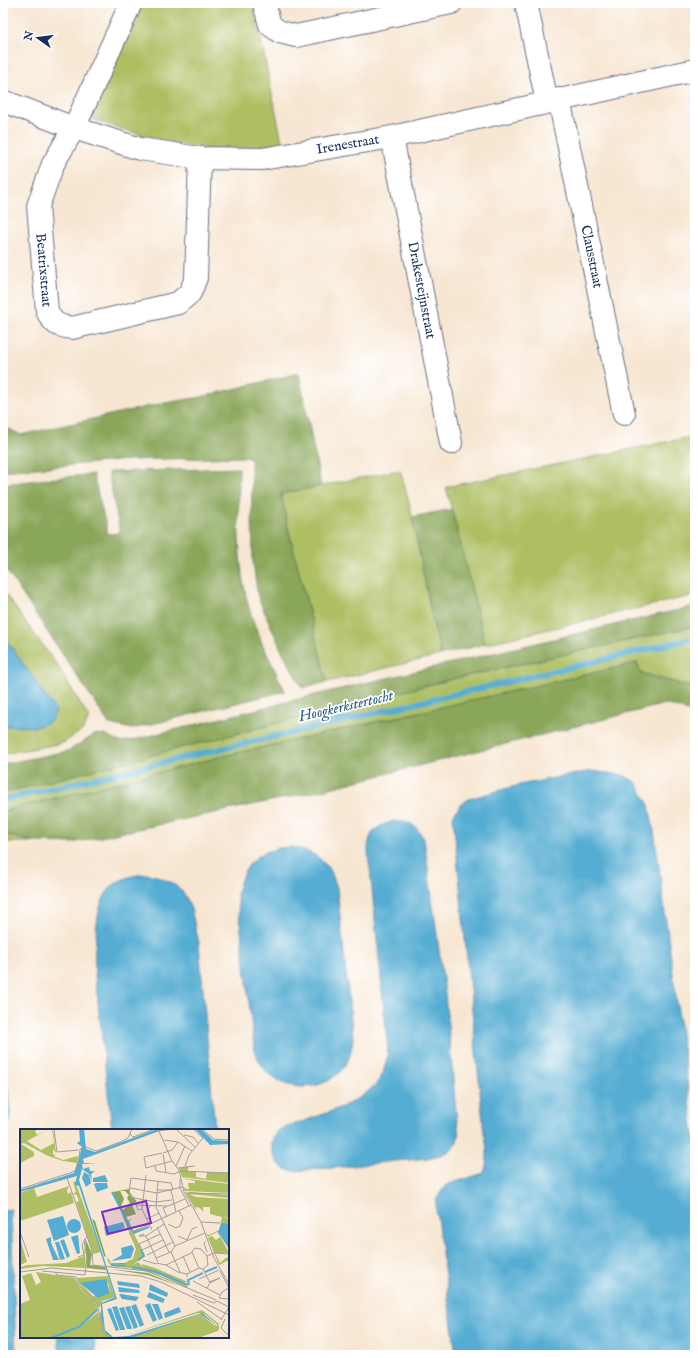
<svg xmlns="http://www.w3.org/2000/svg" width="698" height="1358" font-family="'IM FELL English',serif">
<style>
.green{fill:#aebf63;stroke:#647760}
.forest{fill:#8aa659;stroke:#526a5c}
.water{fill:#56add3;stroke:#386e98}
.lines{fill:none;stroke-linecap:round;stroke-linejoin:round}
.stream{stroke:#56add3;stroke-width:6}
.street-casing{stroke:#686f86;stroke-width:24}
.street{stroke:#fff;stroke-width:22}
.labels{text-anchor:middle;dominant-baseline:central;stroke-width:3.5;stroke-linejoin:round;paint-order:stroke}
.street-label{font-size:14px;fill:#1b2f5e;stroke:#fff}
.water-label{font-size:15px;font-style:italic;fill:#305b87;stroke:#fff}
.inset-river{fill:none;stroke:#56add3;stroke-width:2}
.inset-road{fill:none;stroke:#9f9da3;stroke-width:1}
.view{fill:#7b2cbf;fill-opacity:0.15;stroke:#7b2cbf;stroke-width:2}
.inset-edge{fill:none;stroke:#1b2f5e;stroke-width:2}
</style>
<rect width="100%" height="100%" fill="#fff"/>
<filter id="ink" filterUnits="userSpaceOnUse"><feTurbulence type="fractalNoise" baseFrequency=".025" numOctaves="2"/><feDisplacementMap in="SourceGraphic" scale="8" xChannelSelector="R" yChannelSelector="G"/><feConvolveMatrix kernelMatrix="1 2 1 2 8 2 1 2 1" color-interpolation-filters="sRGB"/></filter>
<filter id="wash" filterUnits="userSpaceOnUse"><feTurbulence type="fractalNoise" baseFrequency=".012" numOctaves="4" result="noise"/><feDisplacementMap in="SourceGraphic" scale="16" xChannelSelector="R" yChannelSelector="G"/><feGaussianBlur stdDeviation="0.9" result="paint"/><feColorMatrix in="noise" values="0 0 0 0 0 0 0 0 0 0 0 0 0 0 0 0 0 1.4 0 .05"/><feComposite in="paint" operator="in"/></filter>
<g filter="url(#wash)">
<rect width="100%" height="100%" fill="#f7e6d1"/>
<g class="green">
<path d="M141,3H253L283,146C271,148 259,151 247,151C193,152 141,135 91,119Z"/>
<polygon points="695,436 695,595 485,644 446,487"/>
<path d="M400,470C419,530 424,594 441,655L327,682L289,532L281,494Z"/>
<polygon points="3,591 59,668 89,718 83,730 63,743 3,754 3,726 35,727 50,722 56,711 3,635"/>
<polygon points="695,626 695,688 641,673 637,663 224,756 3,811 3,793 448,680"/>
<polygon points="3,834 35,842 3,842"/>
</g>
<g class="forest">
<polygon points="299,373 321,486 281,494 289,532 327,682 302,688 281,649 258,597 253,563 251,459 245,457 128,460 3,471 3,426 21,435 159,404 201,397"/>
<path d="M239,468C239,513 236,559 248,604C256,635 272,663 285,691L132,729L109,724L3,565V484L93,474L108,534L120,533L108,472Z"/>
<polygon points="452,509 485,644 441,655 433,623 412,517"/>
<polygon points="695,606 695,626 448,680 3,793 3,764 68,751 96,734 108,736 120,742 133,740 323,693"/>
<polygon points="637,663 641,673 695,688 695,713 665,704 318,791 72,843 35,842 3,834 3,811 224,756"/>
</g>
<g class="water">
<polygon points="3,635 56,711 50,722 35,727 3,726"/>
<path d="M591,771L623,775L636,782L649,805L655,837L695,1141V1355H456L436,1210V1200L446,1185L484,1173C488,1159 488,1148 484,1133L453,816L460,805L469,799L519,785Z"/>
<path d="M394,821C413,823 414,823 424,839L445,994L457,1122C459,1130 460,1141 453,1148C451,1151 444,1154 440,1155C426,1159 410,1160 395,1161C368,1164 341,1168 313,1169C305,1170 294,1172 286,1169C280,1167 275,1160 273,1153C271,1147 271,1139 276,1133C282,1126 295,1124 304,1121C327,1113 356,1104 374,1086C383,1078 387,1062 388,1050L370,869C368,857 365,838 376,829C382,825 388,823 394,821Z"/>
<path d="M289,847C315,850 330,863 337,888L353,1039C352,1046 351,1053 348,1060C334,1089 295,1095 271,1076C261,1068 257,1058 254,1046L237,895C242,865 258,849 289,847Z"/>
<path d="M146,874L157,876L172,883L181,890L187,899L191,909L199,943L215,1130H112L95,974C94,961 95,948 96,935C98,899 107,877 146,874Z"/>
<polygon points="3,1049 10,1112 8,1125 3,1128"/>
<polygon points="11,1209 16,1355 3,1355 3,1210"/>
<polygon points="58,1337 94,1337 96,1355 60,1355"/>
</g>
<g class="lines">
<polyline class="stream" points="3,800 695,638"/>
</g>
</g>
<g filter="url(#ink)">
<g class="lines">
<g class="street-casing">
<g id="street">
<path id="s1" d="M131,3L74,128L53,164L38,206L47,311C53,324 58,326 72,328L178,303L190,293L196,278L200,158"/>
<polyline points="264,3 270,25 280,32 296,36 451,3"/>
<polyline points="526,3 547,102"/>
<path id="s2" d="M559,99L624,414"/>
<path id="s3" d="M3,101L74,128L140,149L200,158L262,159L392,137L695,70"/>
<path id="s4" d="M392,137L451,443"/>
</g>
</g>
<use href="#street" class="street"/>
</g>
</g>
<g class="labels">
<g class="street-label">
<text stroke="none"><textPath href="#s3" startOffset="355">Irenestraat</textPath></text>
<text stroke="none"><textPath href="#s2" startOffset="161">Clausstraat</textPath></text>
<text stroke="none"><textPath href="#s1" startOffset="288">Beatrixstraat</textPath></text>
<text stroke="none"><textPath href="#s4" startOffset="156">Drakesteijnstraat</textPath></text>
</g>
<g class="water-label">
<text transform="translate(346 706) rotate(-13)">Hoogkerkstertocht</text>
</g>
</g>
<g transform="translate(20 1129)">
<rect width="209" height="209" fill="#f7e6d1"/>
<path d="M0,0H18L15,2L17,6L29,0L7,12L21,21L34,14L32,0H33L36,24L33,20V25L36,27H33L43,31L58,27L57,34L43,32L28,27L4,14L1,15L14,23V27L0,34ZM168,37V43H176V48L186,50L187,43L209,44V54L162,48L159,39ZM161,49L209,55V64L165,62L163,58L169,61L168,54H175V52ZM57,52L56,55L81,123L73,125L56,73L59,72L57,66L53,65L56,63L53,53ZM49,57L47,62L48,65L51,63L54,74L0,92V64L14,59L17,68ZM93,63L125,127L110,139L91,137L87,131L88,129L91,134H106L113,131L117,120L109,104L110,98ZM170,63L209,66V69L169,65L176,68L209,70V89L203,87L209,90V95H202L201,101L198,103L209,124H195L200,134L207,128L209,131L199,136L188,109L192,107L196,111L200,108L197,103L188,108L186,104L189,106L199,101L202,88L190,85V78H183V83L180,79L176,78V81L166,65ZM0,109L7,133L0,136ZM64,114L66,139L22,137L0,140V138L8,136L46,134L64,127ZM117,132L121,136L123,137L122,135L135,139L168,153H164L169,160L140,146L111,139ZM16,143L55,149L60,159L76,174L78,181L64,195L78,183L79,189L80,181L85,204L92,209H0V175L10,171L2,147L11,144L16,156L21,153ZM88,147L95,168L82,172L80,179L61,158L57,149ZM60,154H88L90,163L73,167ZM182,181L199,195V200L198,202L178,209L111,208L180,185L194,196L199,197L186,186L178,184L105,207Z" fill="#aebf63" fill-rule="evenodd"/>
<path d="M109,60L111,67L117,72L112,76L116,85L106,88L108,92L112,89L109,93L113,102L119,99L117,101L120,102L114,105L102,82L110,98L109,104L117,120L113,131L104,135L90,134H105L113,130L116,120L93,63ZM100,62H105L109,66L107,69L110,74L103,81L101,77L104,70ZM72,90L75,92L86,128L84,127ZM65,109L72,125L70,136L85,138L86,141L67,139ZM90,140L128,144L159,157L128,146Z" fill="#8aa659" fill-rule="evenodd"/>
<path d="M59,0H64L66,20L75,23L137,0H145L63,30L64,34L76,35H62L63,40L69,38L70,42H75L71,45L72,53L69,45L62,40L59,51L97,170L82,175L85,201L93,208L109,207L182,184L199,198L180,185L111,209H92L85,204L81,188V174L95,168L59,57L55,56L57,47L0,63V61L54,44L62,18L57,14L60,12ZM175,0H181L193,11L209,12V15L190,16ZM64,43L69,46L71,54L66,58L62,49ZM85,46L88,53H73V49ZM76,54H87L88,59L77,63L74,55ZM43,87L49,106L34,112L27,91ZM47 97a7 7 0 1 1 14 0a7 7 0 1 1-14 0ZM103,93L105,99L86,107L84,98ZM202,94L209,95V120L198,103ZM58,106L60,124L57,125L51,108ZM31,108V114L39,131H33L26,110ZM44,110L50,127L47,129L40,112ZM35,113H39L45,130L40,131ZM112,116L114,120L111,129L91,132L102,126L101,119ZM86,150L90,164L78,169L60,154ZM97,152L119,155L120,159L98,156ZM130,155L148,164L147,168L129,161ZM98,158L119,161L120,164L99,163ZM129,163L145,170L143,174L127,168ZM99,165H101L119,168L116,172L102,170ZM130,174L137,191L133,193L125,176ZM116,175L124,196L120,198L111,177ZM132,175H138L143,189L139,191ZM97,177L105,200V201H100L92,178ZM110,177L118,198L114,200L105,178ZM104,178L112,199L111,200H107L99,179ZM159,178L161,183L145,189L144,184ZM91,179L99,201L96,202L87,180Z" fill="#56add3"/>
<path class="inset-river" d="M92,63L113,103M113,104L129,98M118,131L124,127L121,121M91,136L106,137M111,138L134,142L168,156M185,143L197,138M169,156L168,151L183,144M31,209L59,198L77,181"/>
<path class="inset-road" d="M34,0L37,23L58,21M138,0L152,32L159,41L164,63L181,93L194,129L209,155M182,0L194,10L209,11M157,1L175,18M138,2L154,0M110,5L113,8L135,0M164,6L173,8L178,14M144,11L158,13L172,22M142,24L124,28L126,39L152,32M143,24L152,21L158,13M143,25L146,43M135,36L136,42L154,45L161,42L209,44M156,37L165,17M165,37L169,26L183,9L173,0M158,39L175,37M46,46L72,122L73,136L127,142L196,171M126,46L122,80L132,101M160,50V59L169,77M138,52L136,78L155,117M110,59L137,64L162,58M0,60L53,43L58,38L60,20L66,18L76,22L100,13L108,9L112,0M137,61H151L156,83M165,64L209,65M152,71L136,73L114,69L109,63L111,49L151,54L153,61M122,80L118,81L116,76L147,77M147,88L143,79L165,70M130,89L127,81L131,77M127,90L139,84M181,93L200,94M148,95L156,99L160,97L163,89L159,82M137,98L149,123M117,101L171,76M0,103L9,128M124,105L119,107H126L144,95M140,105L119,115L122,121L143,111M126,107L138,133M158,107L167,111L172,100L177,98M186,112L184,114L187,123M155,117L185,104M151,123L160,143M172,123L179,139M127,126L153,113M163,127L170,143M58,128L64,126L62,115L64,113M136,129L151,123L155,117M123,131L136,135M136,134L146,136L158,143L167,145V148M146,136L171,124L175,119L181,120L187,127M183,140L190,154L187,159M22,142L65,146L67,129L64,111L67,108M200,142L209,159M0,143L31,139L121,147L141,153L209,186M35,143L37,146L56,148L60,158L77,174L83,203L89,209M167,145L179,139L183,140L188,136L187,127L194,124L209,125M179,150L199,141M173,152L200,166M189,153L200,149L190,154M209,159L202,163L199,169L209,170M173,166L194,174L197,172M197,172L209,178L201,191M177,173L201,190M205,190L201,199L209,207"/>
<path class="view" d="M126,72L131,94L88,105L82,83Z"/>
<rect width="209" height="209" class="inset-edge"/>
</g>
<rect width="698" height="1358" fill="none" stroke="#fff" stroke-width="16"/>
<g transform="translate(38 38) rotate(284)" stroke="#ffffff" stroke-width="3" paint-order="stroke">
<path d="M0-3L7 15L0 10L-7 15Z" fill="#1b2f5e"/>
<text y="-6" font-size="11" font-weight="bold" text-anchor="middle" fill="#1b2f5e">N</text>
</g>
</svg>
